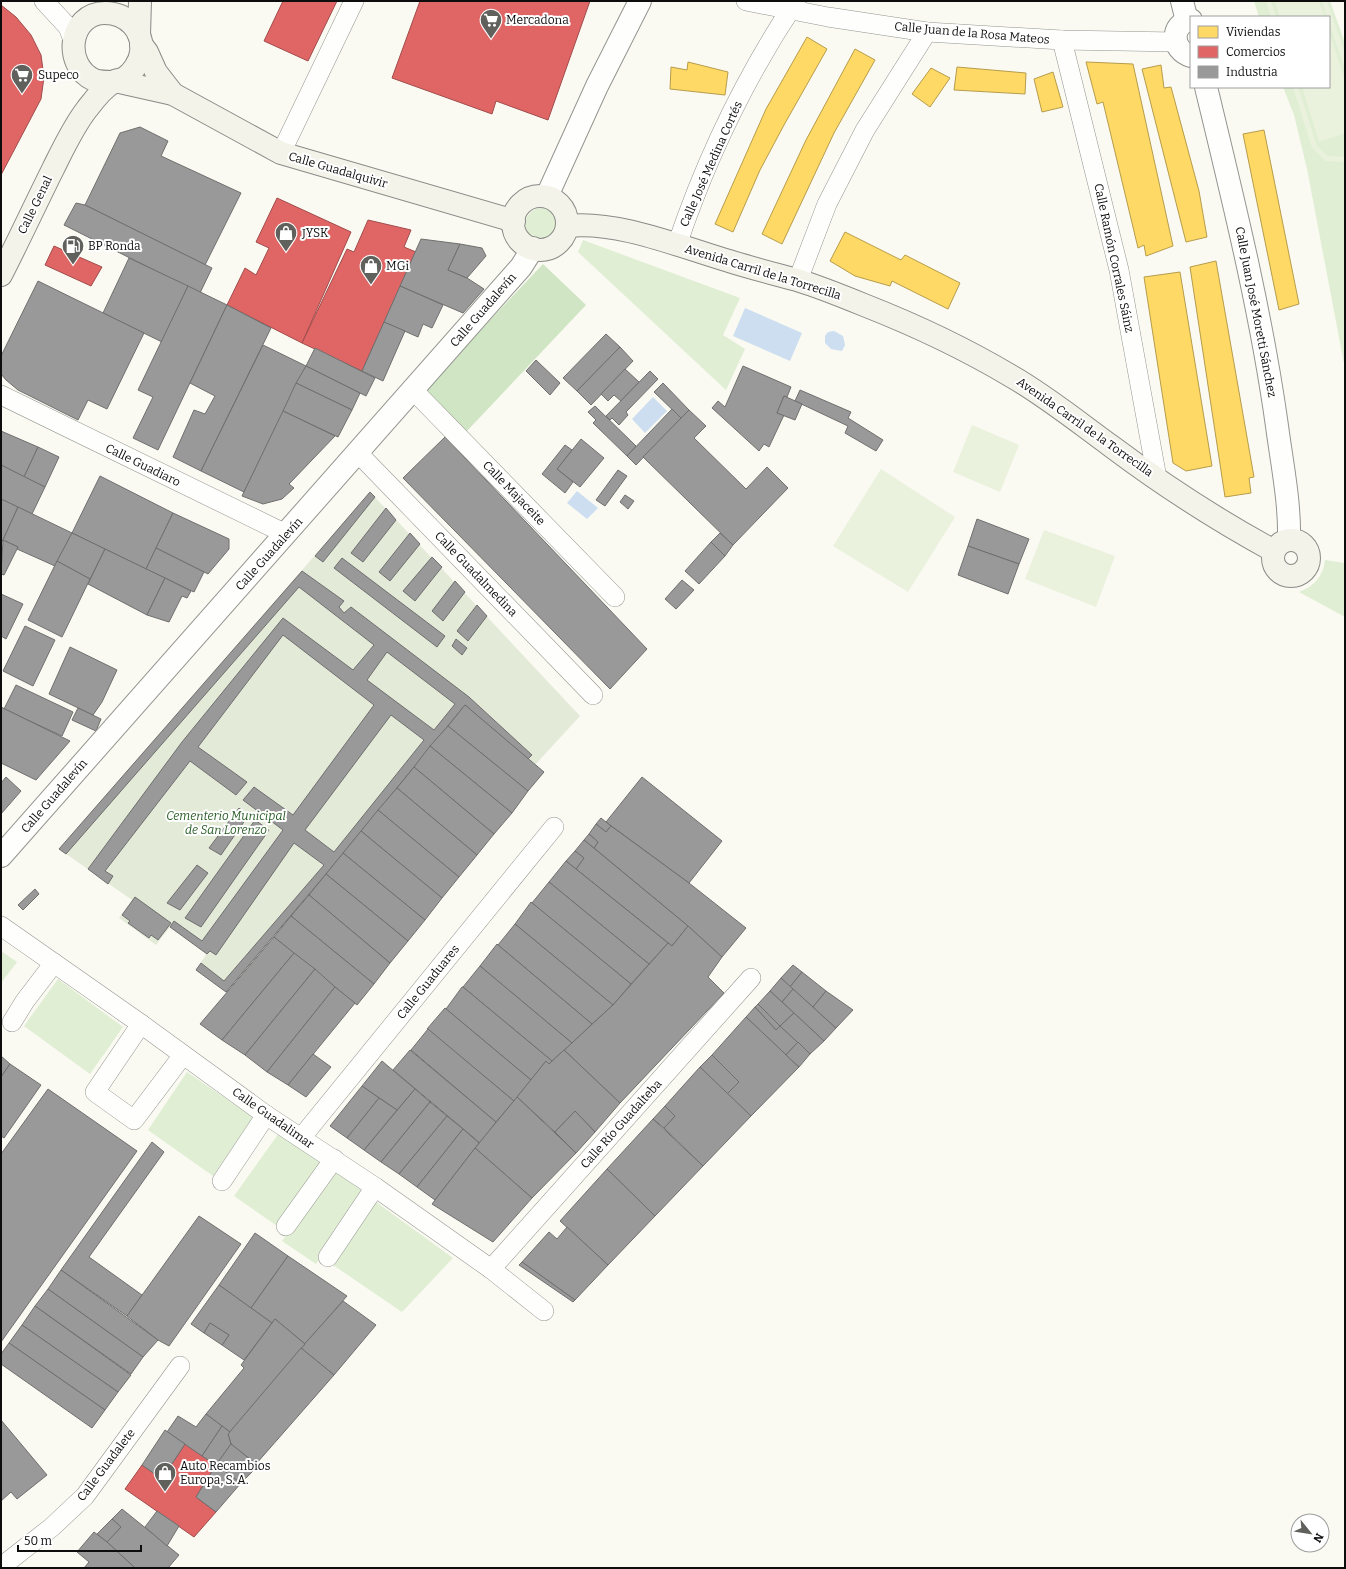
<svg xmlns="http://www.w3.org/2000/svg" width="1346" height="1569" font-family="Bitter,serif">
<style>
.green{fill:#e0eed4}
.forest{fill:#cfe5c3}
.cemetery{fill:#e3ead8}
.pitch{fill:#eaf2de}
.water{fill:#ccdef0}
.homes{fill:#ffd966;stroke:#b69c4b}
.shops{fill:#e06666;stroke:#a14b4b}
.industry{fill:#999;stroke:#6f6f6f;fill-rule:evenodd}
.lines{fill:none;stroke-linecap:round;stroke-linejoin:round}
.minor-casing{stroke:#949490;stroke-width:20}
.tertiary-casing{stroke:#949490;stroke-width:24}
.secondary-casing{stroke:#8a8a87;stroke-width:24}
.minor{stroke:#fefefd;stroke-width:19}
.tertiary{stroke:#fefefd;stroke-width:22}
.secondary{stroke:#f3f3ea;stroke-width:22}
.labels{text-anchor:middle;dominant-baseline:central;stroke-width:4;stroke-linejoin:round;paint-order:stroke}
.poi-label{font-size:12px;fill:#0d0d0d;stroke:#fff;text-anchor:start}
.street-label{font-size:12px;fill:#0d0d0d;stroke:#fff}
.park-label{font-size:12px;font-style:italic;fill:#275d25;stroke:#fff}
</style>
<rect width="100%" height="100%" fill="#fafaf2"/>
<g class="green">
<polygon points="1254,1 1330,1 1345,43 1345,369 1307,169 1294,115 1283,87 1329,87 1329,17 1259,17"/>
<circle cx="542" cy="225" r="17"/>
<polygon points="583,240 740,298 723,335 745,349 726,390 578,252"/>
<path d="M1325,560L1345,563V617L1299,592C1315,586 1323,576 1325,560Z"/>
<polygon points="1,951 17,962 1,983"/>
<polygon points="58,979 123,1027 90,1074 24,1026"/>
<polygon points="187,1072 253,1117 213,1176 148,1130"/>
<polygon points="279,1133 325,1164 280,1228 234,1196"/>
<polygon points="332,1169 366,1192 316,1264 282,1241"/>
<polygon points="372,1199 453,1258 402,1312 330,1263"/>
</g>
<polygon class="forest" points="543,264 586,305 466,432 424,390"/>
<polygon class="cemetery" points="370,492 580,716 535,765 464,705 291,916 226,992 196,970 207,953 170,927 156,945 119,918 132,900 59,849"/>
<g class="pitch">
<polygon points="1266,1 1271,1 1276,17 1271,17"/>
<polygon points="1275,1 1319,1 1325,17 1280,17"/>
<polygon points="1322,1 1327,1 1345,54 1345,69 1329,23 1329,17 1327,17"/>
<polygon points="1329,31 1345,80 1345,133 1319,142 1302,87 1329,87"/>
<polygon points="1293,87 1298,87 1317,146 1328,156 1345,157 1345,162 1326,161 1312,148"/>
<polygon points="972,425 1019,445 1000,492 953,472"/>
<polygon points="881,469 955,517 908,592 833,546"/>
<polygon points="1044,530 1115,556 1096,607 1025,579"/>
</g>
<g class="water">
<polygon points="745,308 802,333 790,361 733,336"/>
<polygon points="834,331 843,336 845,345 842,351 831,349 825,343 825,336 828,332"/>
<polygon points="653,397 667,411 645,433 632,419"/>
<polygon points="577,491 598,508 587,519 567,503"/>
</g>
<g class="homes">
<polygon points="807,37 827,49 784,125 760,170 733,232 715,224 766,109"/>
<polygon points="855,49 875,60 834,133 782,244 762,234 806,140"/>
<polygon points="688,62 728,72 725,95 670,89 671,67 687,70"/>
<polygon points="1086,62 1133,64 1173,246 1146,256 1144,245 1138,248 1103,102 1097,104"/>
<polygon points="1161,65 1164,88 1171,87 1199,191 1207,237 1186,242 1142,69"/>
<polygon points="957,67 1026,73 1025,94 954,90"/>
<polygon points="931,68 950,78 930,107 912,94"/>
<polygon points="1053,72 1063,107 1042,112 1034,79"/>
<polygon points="1264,130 1299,304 1279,310 1243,134"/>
<polygon points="845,232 901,260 905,255 960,283 948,309 892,281 890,286 855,276 830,261"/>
<polygon points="1216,261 1254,477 1249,478 1251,493 1225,497 1190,267"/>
<polygon points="1180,272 1212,466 1186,471 1173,463 1144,277"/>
</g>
<g class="shops">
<polygon points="283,1 337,1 308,61 264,41"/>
<polygon points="420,1 590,1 548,120 496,101 492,114 392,78"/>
<polygon points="1,5 16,17 31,35 41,55 44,77 41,99 1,175"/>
<polygon points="277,198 351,232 302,343 227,305 245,268 256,275 269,248 256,242"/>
<polygon points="368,220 411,230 404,247 416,252 362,371 302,343 347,249 354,252"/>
<polygon points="54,246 102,267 91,286 45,265"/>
<polygon points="185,1444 216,1465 196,1497 216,1512 194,1537 125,1489 142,1465 162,1479"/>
</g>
<g class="industry">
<polygon points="140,127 168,141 161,156 241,193 205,265 85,205 120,133"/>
<polygon points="76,203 85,205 212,268 200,293 64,225"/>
<polygon points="421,239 460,244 448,270 467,278 484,289 463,313 400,286"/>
<polygon points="460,244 482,248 486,256 467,278 448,270"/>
<polygon points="129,258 188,286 162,342 103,313"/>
<polygon points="38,281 144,333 107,409 88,400 78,420 18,390 6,380 1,374 1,356"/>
<polygon points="188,286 227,305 158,450 133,438 153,397 138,390"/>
<polygon points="400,286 443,305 432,328 423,324 418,337 384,322"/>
<polygon points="227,305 271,328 201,471 173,457 194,410 205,414 215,396 190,383"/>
<polygon points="384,322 405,331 383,381 362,371"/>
<polygon points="606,334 620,347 577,391 563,378"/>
<polygon points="263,345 306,366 244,492 201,471"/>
<polygon points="620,347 633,361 591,405 577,391"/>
<polygon points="315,348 375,378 366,396 306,366"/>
<polygon points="536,360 560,383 550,395 526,371"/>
<polygon points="306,366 360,393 352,410 296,383"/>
<polygon points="743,366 791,387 787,397 784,396 777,413 784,415 769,447 764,444 759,451 712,408 718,401 725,407"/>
<polygon points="625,369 639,382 621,401 614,395 608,401 601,394"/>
<polygon points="650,371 658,379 626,412 628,415 619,425 612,418 610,420 606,416"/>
<polygon points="296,383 352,410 338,437 283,411"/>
<polygon points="663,383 689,410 681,418 654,392"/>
<polygon points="800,390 851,412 848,418 883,440 876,451 845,433 848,426 795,401"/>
<polygon points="784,396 802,404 795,420 777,413"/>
<polygon points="595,406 636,446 627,456 593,423 596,420 588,412"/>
<polygon points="672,409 681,418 636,465 627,456"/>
<polygon points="689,410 706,426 694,438 746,489 767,467 788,488 733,545 643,457"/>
<polygon points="283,411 335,436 289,484 294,488 282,499 263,504 242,496"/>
<polygon points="1,431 38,447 24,477 1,465"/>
<polygon points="445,437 647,649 610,689 403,478"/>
<polygon points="581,439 604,458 580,487 557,469"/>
<polygon points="565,445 572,450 557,469 573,482 565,493 542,474"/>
<polygon points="38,447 59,457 45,487 24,477"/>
<polygon points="1,465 45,487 32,514 1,499"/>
<polygon points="618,470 627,476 605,506 596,500"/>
<polygon points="100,476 173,513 146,569 72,533"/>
<polygon points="370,492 375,497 323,562 315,556"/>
<polygon points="625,495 634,501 628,509 620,502"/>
<polygon points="1,499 18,507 1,544"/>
<polygon points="18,507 72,533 55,566 17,549 18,547 3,540"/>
<polygon points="386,508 396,520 363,562 351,553"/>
<polygon points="173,513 229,539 229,549 208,574 156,548"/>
<polygon points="977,519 1029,539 1019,564 968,546"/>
<polygon points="72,533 105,549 90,579 57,561"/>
<polygon points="410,533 420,544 390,581 379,572"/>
<polygon points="720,533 733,545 725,556 711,542"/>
<polygon points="3,540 18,547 4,575 1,574"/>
<polygon points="711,542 725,556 699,584 685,571"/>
<polygon points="968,546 1019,564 1008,594 958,575"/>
<polygon points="156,548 204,572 194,592 146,569"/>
<polygon points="105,549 165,578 147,615 88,584"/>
<polygon points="432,557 442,567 415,601 403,591"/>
<polygon points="342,558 445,636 437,647 334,568"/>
<polygon points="57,561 90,579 62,637 28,620"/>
<path d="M302,571L344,601L339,607L344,613L351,607L469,697L532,755L528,759L465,705L326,874L226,992L196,970L201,963L224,981L324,865L294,843L216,955L210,951L207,954L170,927L174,921L202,941L283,830L243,800L254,787L293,815L374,705L283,635L198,747L247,782L236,795L190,761L105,871L113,876L108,884L88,869L182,742L283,618L353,670L374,645L299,587L66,854L59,849ZM387,652L455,704L434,730L367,680ZM391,715L424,740L334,852L305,830Z"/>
<polygon points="165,578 191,591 187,598 182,596 169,622 147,615"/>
<polygon points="682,580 694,590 676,609 665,599"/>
<polygon points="455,581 465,592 443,621 432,611"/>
<polygon points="1,594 23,604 6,639 1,636"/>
<polygon points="477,605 487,616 468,641 457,631"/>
<polygon points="25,626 55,640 33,686 3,671"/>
<polygon points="456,639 467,648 462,655 452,646"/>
<polygon points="70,647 117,670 102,702 93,715 49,694"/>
<polygon points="16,685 73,712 62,736 4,709"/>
<polygon points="465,705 544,772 528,791 448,726"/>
<polygon points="1,707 70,741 36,780 1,763"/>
<polygon points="78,708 101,719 96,731 72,720"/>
<polygon points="448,726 528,791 512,813 430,746"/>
<polygon points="430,746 512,813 494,834 414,767"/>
<polygon points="414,767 494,834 477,855 397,788"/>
<polygon points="6,777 21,791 1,814 1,783"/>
<polygon points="642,777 722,841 689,883 606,822"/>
<polygon points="397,788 477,855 459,877 378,810"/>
<polygon points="239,808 248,816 221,855 209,848"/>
<polygon points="378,810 459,877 442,898 361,831"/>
<polygon points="601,818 611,826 606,832 596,824"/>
<polygon points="255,820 269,830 201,927 185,918"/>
<polygon points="596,824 606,832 611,826 689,883 746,928 722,957 688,926 594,848 598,842 589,834"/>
<polygon points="361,831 442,898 425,920 343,853"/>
<polygon points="589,834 598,842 594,848 584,840"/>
<polygon points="584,840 688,926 672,946 576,869 584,858 575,851"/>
<polygon points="575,851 584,858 576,869 566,861"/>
<polygon points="343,853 425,920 408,941 326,874"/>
<polygon points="566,861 668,943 649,964 549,882"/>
<polygon points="197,865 208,873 180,910 167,903"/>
<polygon points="326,874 408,941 390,963 309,895"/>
<polygon points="549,882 649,964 631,984 532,903"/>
<polygon points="35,889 39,894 23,910 18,905"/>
<polygon points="309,895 390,963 374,984 291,916"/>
<polygon points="135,897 171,923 158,940 151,935 149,938 128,923 130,921 122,915"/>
<polygon points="531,902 631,984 613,1005 515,924"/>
<polygon points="291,916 374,984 357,1005 274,937"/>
<polygon points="515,924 613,1005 592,1024 498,945"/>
<polygon points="688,926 722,957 708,977 724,993 620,1103 564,1050 613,1005 668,943 672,946"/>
<polygon points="274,937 294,953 222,1040 200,1024"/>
<polygon points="497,944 498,945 592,1024 572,1043 480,966"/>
<polygon points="294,953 315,969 245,1055 222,1040"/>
<polygon points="793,965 802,972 790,987 781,978"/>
<polygon points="480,966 572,1043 552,1061 463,987"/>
<polygon points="315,969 335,987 267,1072 245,1055"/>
<polygon points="802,972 826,991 813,1007 790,987"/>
<polygon points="781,978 793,989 782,1002 770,991"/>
<polygon points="335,987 355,1003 288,1085 267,1072"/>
<polygon points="462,987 463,987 552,1061 549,1064 546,1061 531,1080 446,1009"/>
<polygon points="793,989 836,1028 824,1041 782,1002"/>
<polygon points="770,991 794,1013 780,1026 758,1004"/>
<polygon points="826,991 853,1010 836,1028 813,1007"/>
<polygon points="758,1004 780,1026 776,1030 755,1007"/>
<polygon points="755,1007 776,1030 780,1026 798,1042 786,1055 746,1017"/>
<polygon points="445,1008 531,1080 514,1101 427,1029"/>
<polygon points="794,1013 824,1041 810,1054 780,1026"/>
<polygon points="746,1017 799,1067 751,1116 727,1094 739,1082 712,1055"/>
<polygon points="428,1029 514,1101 496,1122 411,1050"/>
<polygon points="798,1042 810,1054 799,1067 786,1055"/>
<polygon points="410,1050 496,1122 480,1143 393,1070"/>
<polygon points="564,1050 620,1103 595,1132 575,1111 555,1132 517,1097 546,1061 549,1064"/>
<polygon points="313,1054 331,1067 306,1097 288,1085"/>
<polygon points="712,1055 739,1082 727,1094 700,1067"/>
<polygon points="1,1056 10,1064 1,1077"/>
<polygon points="382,1061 415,1089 397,1110 362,1086"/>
<polygon points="10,1064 41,1085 4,1138 1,1136 1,1077"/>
<polygon points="700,1067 751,1116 703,1166 664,1128 675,1116 665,1106"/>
<polygon points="362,1086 379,1098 347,1138 330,1126"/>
<polygon points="48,1089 137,1151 1,1342 1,1154"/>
<polygon points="415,1089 430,1102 381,1162 364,1150"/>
<polygon points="517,1097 576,1153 532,1198 475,1148"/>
<polygon points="379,1098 397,1110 364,1150 347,1138"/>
<polygon points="430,1102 447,1116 399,1174 381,1162"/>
<polygon points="665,1106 675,1116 664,1128 653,1119"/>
<polygon points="575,1111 595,1132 576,1153 555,1132"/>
<polygon points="447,1116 463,1129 417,1187 399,1174"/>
<polygon points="653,1119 703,1166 655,1216 607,1169"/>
<polygon points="463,1129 479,1143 435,1200 417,1187"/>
<polygon points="152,1142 164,1152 89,1257 142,1295 127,1316 61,1270"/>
<polygon points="475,1148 532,1198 493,1242 432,1204"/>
<polygon points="607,1169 655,1216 608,1265 560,1221"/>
<polygon points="199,1216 241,1244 169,1346 158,1340 127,1316"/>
<polygon points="567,1227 608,1265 575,1300 522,1262 549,1232 557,1239"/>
<polygon points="255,1233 288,1256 251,1308 219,1285"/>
<polygon points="288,1256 347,1296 305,1344 275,1319 272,1323 251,1308"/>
<polygon points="522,1262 575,1300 573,1302 519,1265"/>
<polygon points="61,1270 158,1340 143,1357 48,1289"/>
<polygon points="219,1285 272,1323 244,1360 222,1345 229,1335 210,1323 204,1333 191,1324"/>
<polygon points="48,1289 143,1357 131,1374 35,1306"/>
<polygon points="343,1301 376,1325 334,1375 301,1348"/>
<polygon points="35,1306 131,1375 118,1392 22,1325"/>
<polygon points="275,1319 305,1344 230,1432 206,1414 244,1368 241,1365"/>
<polygon points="210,1323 229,1335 222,1345 204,1333"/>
<polygon points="22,1325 118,1392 105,1410 9,1343"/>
<polygon points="9,1343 105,1410 92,1428 1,1364 1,1354"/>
<polygon points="301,1348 334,1375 256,1464 231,1444 228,1434"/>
<polygon points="206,1414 222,1426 202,1456 167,1432 178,1416 196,1427"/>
<polygon points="1,1420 47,1475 17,1499 11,1492 1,1501"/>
<polygon points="222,1426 230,1432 228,1434 231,1444 216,1465 202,1456"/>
<polygon points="165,1430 185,1444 162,1479 142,1465"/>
<polygon points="231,1444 256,1464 255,1469 241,1483 216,1465"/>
<polygon points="216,1465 241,1483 216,1512 196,1497"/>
<polygon points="122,1509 179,1555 168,1568 135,1568 107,1542 121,1527 112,1519"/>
<polygon points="157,1511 179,1526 167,1546 145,1527"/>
<polygon points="112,1519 121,1527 107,1542 97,1534"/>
<polygon points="94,1532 107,1542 135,1568 84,1568 89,1562 77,1552"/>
</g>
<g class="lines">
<g class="minor-casing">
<g id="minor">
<polyline points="44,1 68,27 73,40"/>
<polyline points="746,1 828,17 927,32 1062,40 1176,42"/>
<polyline points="1062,40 1119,270 1157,478"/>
<polyline points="281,153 354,1"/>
<path d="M677,245C706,159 746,76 796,1"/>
<polyline points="798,280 827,204 865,130 927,32"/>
<polyline points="413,390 615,597"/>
<polyline points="1,395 286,534"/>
<polyline points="358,453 593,695"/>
<polyline points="1,926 141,1024 266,1115 375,1187 491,1269 544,1311"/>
<polyline points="12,1022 25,1001 54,963"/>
<polyline points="141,1024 95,1092 134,1120 183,1055"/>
<polyline points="301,1138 554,827"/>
<polyline points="222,1181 266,1115"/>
<polyline points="286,1226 334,1159"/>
<polyline points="328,1257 375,1187"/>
<polyline points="491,1269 751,978"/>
<polyline points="1,1567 52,1527 85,1496 180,1366"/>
</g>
</g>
<g class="tertiary-casing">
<g id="tertiary">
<polyline points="1182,1 1187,21"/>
<path d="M1191,20C1170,24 1171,50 1191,56"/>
<path d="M1206,87C1233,199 1261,311 1277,426C1282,464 1290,502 1289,540"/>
<polyline points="547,196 597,86 640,1"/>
<polyline points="1,856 521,267 533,248"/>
</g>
</g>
<g class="secondary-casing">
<g id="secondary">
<polyline points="139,35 140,1"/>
<polyline points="141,44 147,52 156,72 173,94"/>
<polyline points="115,81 173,94 281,153 514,221"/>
<circle cx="540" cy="223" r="27"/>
<path d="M567,226C617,220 681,247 729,261C751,268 775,274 797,280C820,287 842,296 864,305C915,325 964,348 1011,376C1046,396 1078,422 1111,446C1163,485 1217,520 1274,551"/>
<path d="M1,275C19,240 35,205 53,169C63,149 73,127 87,109C94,100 102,89 112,83C115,80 119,80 123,79C132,74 140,62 141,52C144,31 127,13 105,13C69,13 62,65 94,80C99,82 106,82 112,82"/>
<circle cx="1291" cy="558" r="18"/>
</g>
</g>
<use href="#minor" class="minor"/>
<use href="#tertiary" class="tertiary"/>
<use href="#secondary" class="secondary"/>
</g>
<defs>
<g id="supermarket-pin" transform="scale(1.15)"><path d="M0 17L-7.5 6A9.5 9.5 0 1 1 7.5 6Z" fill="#60605d" stroke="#fff"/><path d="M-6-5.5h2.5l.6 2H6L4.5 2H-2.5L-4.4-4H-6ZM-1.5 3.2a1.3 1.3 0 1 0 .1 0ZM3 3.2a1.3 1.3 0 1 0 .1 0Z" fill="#fff"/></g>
<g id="shop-pin" transform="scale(1.15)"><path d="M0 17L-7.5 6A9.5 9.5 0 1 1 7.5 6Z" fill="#60605d" stroke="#fff"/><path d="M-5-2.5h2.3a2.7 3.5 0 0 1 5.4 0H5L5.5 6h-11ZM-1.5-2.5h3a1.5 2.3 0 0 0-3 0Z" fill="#fff"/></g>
<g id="fuel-pin" transform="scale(1.15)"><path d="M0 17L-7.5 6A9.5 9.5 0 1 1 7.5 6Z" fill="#60605d" stroke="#fff"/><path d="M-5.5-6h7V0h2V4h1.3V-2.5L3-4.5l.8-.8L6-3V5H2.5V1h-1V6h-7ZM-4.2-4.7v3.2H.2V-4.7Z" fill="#fff"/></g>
</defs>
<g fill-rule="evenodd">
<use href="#supermarket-pin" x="491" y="20"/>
<use href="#supermarket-pin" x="22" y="75"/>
<use href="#shop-pin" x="286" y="233"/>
<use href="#fuel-pin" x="73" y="246"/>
<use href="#shop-pin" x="371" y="266"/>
<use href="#shop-pin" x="165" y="1473"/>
</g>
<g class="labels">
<g class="poi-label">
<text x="506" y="20">Mercadona</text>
<text x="38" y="75">Supeco</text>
<text x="302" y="233">JYSK</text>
<text x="88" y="246">BP Ronda</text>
<text x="386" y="266">MGi</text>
<text x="180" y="1466">Auto Recambios<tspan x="180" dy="14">Europa, S. A.</tspan></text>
</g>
<g class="street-label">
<text transform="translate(972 33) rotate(5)">Calle Juan de la Rosa Mateos</text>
<text transform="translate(711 164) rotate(-66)">Calle José Medina Cortés</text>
<text transform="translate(338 170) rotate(16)">Calle Guadalquivir</text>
<text transform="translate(35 205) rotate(-64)">Calle Genal</text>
<text transform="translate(1114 258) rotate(78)">Calle Ramón Corrales Sáinz</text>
<text transform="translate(763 272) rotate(17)">Avenida Carril de la Torrecilla</text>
<text transform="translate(483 310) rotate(-49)">Calle Guadalevín</text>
<text transform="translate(1256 312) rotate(79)">Calle Juan José Moretti Sánchez</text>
<text transform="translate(1085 427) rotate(35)">Avenida Carril de la Torrecilla</text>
<text transform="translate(143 465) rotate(26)">Calle Guadiaro</text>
<text transform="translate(514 493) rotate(46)">Calle Majaceite</text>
<text transform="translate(269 554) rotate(-48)">Calle Guadalevín</text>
<text transform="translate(476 574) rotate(46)">Calle Guadalmedina</text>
<text transform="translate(54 796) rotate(-49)">Calle Guadalevín</text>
<text transform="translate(428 982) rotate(-51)">Calle Guaduares</text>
<text transform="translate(273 1118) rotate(35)">Calle Guadalimar</text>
<text transform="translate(621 1124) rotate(-48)">Calle Río Guadalteba</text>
<text transform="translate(106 1465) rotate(-53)">Calle Guadalete</text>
</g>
<g class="park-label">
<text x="226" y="816">Cementerio Municipal<tspan x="226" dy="14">de San Lorenzo</tspan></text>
</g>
</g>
<rect width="1346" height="1569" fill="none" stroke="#0d0d0d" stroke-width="4"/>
<rect x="1190" y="16" width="140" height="72" fill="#ffffff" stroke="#9e9e9e"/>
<rect x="1198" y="26" width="20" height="12" fill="#ffd966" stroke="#9e9e9e"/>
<text x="1226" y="36" font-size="12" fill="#0d0d0d">Viviendas</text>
<rect x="1198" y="46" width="20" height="12" fill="#e06666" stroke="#9e9e9e"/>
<text x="1226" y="56" font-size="12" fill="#0d0d0d">Comercios</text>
<rect x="1198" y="66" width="20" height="12" fill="#999999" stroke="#9e9e9e"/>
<text x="1226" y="76" font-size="12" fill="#0d0d0d">Industria</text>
<g transform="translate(1310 1533) rotate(120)"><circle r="19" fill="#ffffff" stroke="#9e9e9e"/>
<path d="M0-3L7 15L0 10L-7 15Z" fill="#60605d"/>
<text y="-6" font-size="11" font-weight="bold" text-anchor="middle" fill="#0d0d0d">N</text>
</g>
<path d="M18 1545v6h123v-6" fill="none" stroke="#0d0d0d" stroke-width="2"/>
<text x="24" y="1545" font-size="12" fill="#0d0d0d" stroke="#ffffff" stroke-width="3" paint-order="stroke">50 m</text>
</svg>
